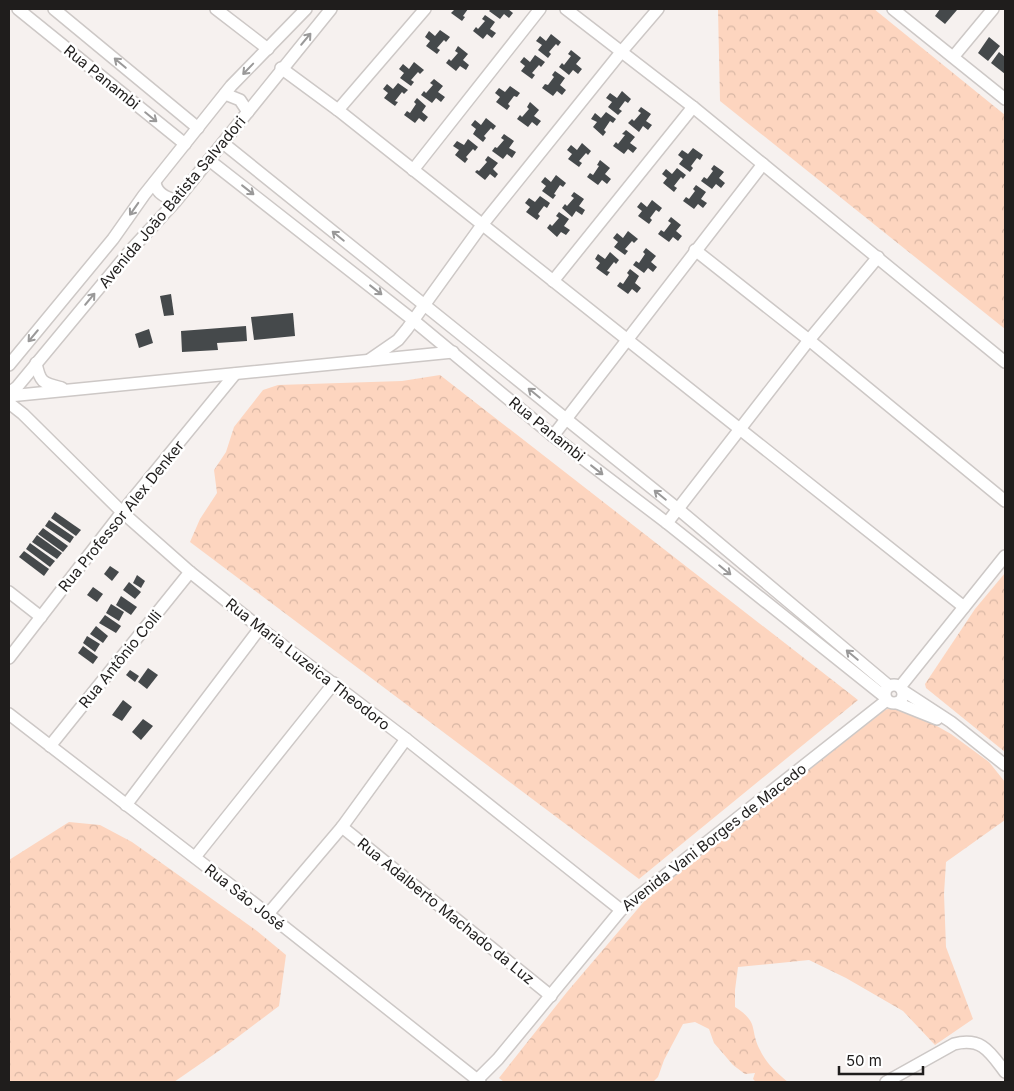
<svg xmlns="http://www.w3.org/2000/svg" width="1014" height="1091" font-family="Inter,sans-serif">
<style>
.forest{fill:url(#forest-crowns)}
.building{fill:#45494b}
.lines{fill:none;stroke-linecap:round;stroke-linejoin:round}
.street-casing{stroke:#cdc8c6;stroke-width:14}
.street{stroke:#fff;stroke-width:11}
.oneway{stroke:#9a9999}
.labels{text-anchor:middle;dominant-baseline:central;stroke-width:5;stroke-linejoin:round;paint-order:stroke}
.street-label{font-size:15px;fill:#1f1d1c;stroke:#fff}
</style>
<defs>
<pattern id="forest-crowns" width="20" height="18" patternUnits="userSpaceOnUse" patternTransform="scale(1.25)"><rect width="20" height="18" fill="#fdd5bf"/><path d="M2 6a3 3 0 1 1 6 0M12 15a3 3 0 1 1 6 0" fill="none" stroke="#d8b6a4"/></pattern>
</defs>
<rect width="100%" height="100%" fill="#f6f1ef"/>
<g class="forest">
<polygon points="718,9 874,9 1005,115 1005,329 720,101"/>
<polygon points="440,375 858,700 639,879 190,542 200,519 217,493 214,470 226,452 234,427 263,390 278,385 402,381"/>
<polygon points="1005,573 1005,752 926,688 925,684 975,609"/>
<path d="M893,707L928,721L951,734L989,762L1005,782V820L946,862L944,894L946,947L973,1019L935,1045L903,1011L846,978L809,960L738,967L735,990V1007C760,1023 749,1029 760,1050C766,1063 777,1073 788,1082H756L753,1079L755,1073L745,1074L733,1065L714,1043L709,1029L695,1022L683,1024L664,1060L658,1077L653,1082H504L499,1078L567,992L647,898L885,710Z"/>
<polygon points="69,822 100,825 132,842 257,931 286,955 279,1006 226,1046 174,1082 9,1082 9,860"/>
</g>
<g class="building">
<polygon points="455,9 468,9 463,16 465,17 462,21 451,13"/>
<polygon points="491,9 508,9 513,13 509,18 504,14 500,19 489,11"/>
<polygon points="940,9 956,9 957,10 945,24 935,16"/>
<polygon points="485,15 495,22 490,29 496,33 492,38 487,34 483,39 473,31 476,27 478,29 485,21 482,19"/>
<polygon points="440,30 450,37 446,42 444,40 437,48 440,50 437,54 426,46 430,41 425,37 429,31 435,36"/>
<polygon points="551,34 561,42 558,46 556,44 549,52 551,54 548,58 538,50 542,45 536,41 540,36 546,41"/>
<polygon points="989,37 1000,46 988,61 978,53"/>
<polygon points="458,46 468,54 463,60 469,65 466,70 460,66 456,71 446,63 449,59 451,61 458,53 455,51"/>
<polygon points="571,50 581,58 576,64 582,69 578,74 573,70 569,75 559,67 562,63 564,65 571,56 568,54"/>
<polygon points="999,52 1005,57 1005,74 991,63"/>
<polygon points="535,55 545,62 541,67 539,65 532,73 535,75 532,79 521,71 525,66 520,62 524,57 530,62"/>
<polygon points="414,62 424,70 420,74 418,72 411,80 414,82 411,86 400,78 404,73 399,69 403,64 409,69"/>
<polygon points="555,71 565,78 560,85 566,90 562,95 557,91 553,96 542,88 545,84 548,85 554,77 552,75"/>
<polygon points="434,79 443,86 438,92 445,97 441,102 436,98 432,103 421,95 424,91 426,93 433,85 430,83"/>
<polygon points="398,83 408,90 404,94 402,92 395,101 398,102 395,106 384,98 388,93 383,89 387,84 393,89"/>
<polygon points="510,86 520,93 517,97 514,96 508,104 510,106 507,110 496,102 500,97 495,93 499,88 505,92"/>
<polygon points="622,91 631,99 628,103 625,101 619,109 622,111 618,115 608,107 612,102 606,98 610,93 617,98"/>
<polygon points="417,98 426,106 422,112 428,117 424,122 419,118 415,123 404,115 407,111 410,113 416,104 414,102"/>
<polygon points="530,102 539,110 534,116 541,121 537,126 532,122 528,127 517,119 520,115 522,117 529,109 527,107"/>
<polygon points="641,107 651,114 646,121 652,125 648,130 643,126 639,132 628,123 632,119 634,121 641,113 638,111"/>
<polygon points="606,112 616,119 613,123 610,121 604,130 606,132 603,136 593,127 597,122 591,119 595,113 601,118"/>
<polygon points="486,118 496,126 493,130 491,128 484,136 486,138 483,142 473,134 476,129 471,125 475,120 481,125"/>
<polygon points="626,130 635,137 630,143 637,148 633,153 628,149 624,154 613,146 616,142 618,144 625,135 622,134"/>
<polygon points="504,134 514,141 509,148 516,152 512,158 507,154 503,159 492,151 495,147 497,148 504,140 501,138"/>
<polygon points="468,139 478,147 475,151 473,149 466,157 468,159 465,163 455,155 459,150 453,146 457,141 464,145"/>
<polygon points="582,143 591,151 588,155 586,153 579,161 582,163 579,167 568,159 572,154 567,150 571,145 577,150"/>
<polygon points="693,148 703,155 700,160 697,158 691,166 693,168 690,172 679,164 683,159 678,155 682,150 688,154"/>
<polygon points="488,156 498,163 493,169 498,174 495,178 490,174 485,180 475,172 477,170 479,171 487,162 485,160"/>
<polygon points="600,160 610,168 605,174 611,179 607,184 602,180 598,185 587,177 590,173 593,175 599,166 597,165"/>
<polygon points="714,165 724,172 719,178 725,183 721,188 716,184 712,189 701,181 704,177 707,179 713,171 711,169"/>
<polygon points="677,168 686,175 683,179 681,177 674,186 677,188 674,192 663,183 667,178 662,174 666,169 672,174"/>
<polygon points="556,175 566,183 563,187 560,185 554,194 556,195 553,199 542,191 546,186 541,182 545,177 551,182"/>
<polygon points="696,185 706,192 701,199 707,203 703,208 698,204 694,209 683,201 686,197 689,199 695,191 693,189"/>
<polygon points="574,192 584,199 579,206 585,210 582,215 576,211 572,217 562,208 565,204 567,206 574,198 571,196"/>
<polygon points="540,196 550,203 547,208 544,206 538,214 540,216 537,220 526,212 530,207 525,203 529,198 535,202"/>
<polygon points="652,200 662,208 659,212 656,210 650,218 652,220 649,224 638,216 642,211 637,207 641,202 647,207"/>
<polygon points="559,212 569,219 564,226 570,230 566,235 561,232 557,237 547,228 550,224 552,226 559,218 556,216"/>
<polygon points="671,217 681,225 676,231 682,236 678,241 673,237 669,242 658,234 661,230 664,232 671,223 668,221"/>
<polygon points="628,231 638,239 634,243 632,241 625,249 628,251 625,255 614,247 618,242 613,238 617,233 623,238"/>
<polygon points="646,248 656,256 651,262 657,267 653,272 648,268 644,273 633,265 636,261 639,263 645,254 643,252"/>
<polygon points="610,252 619,260 616,264 614,262 607,271 610,272 607,276 596,268 600,263 595,259 598,254 605,259"/>
<polygon points="630,269 639,276 635,283 641,288 637,293 632,289 628,294 617,286 620,282 623,284 629,275 627,273"/>
<polygon points="171,294 174,315 164,316 160,296"/>
<polygon points="293,313 295,336 254,340 251,317"/>
<polygon points="246,326 247,341 217,343 218,350 182,352 181,331"/>
<polygon points="149,329 153,343 139,348 135,334"/>
<polygon points="55,512 81,530 76,536 51,518"/>
<polygon points="49,520 74,537 70,543 45,526"/>
<polygon points="43,528 68,546 63,552 38,534"/>
<polygon points="37,535 62,553 57,559 32,542"/>
<polygon points="30,543 55,561 50,567 26,549"/>
<polygon points="24,551 49,569 44,576 19,557"/>
<polygon points="110,566 119,572 112,581 104,574"/>
<polygon points="137,575 145,581 141,588 133,583"/>
<polygon points="129,582 141,592 135,599 123,590"/>
<polygon points="93,587 103,594 97,602 87,595"/>
<polygon points="121,596 137,607 131,615 116,605"/>
<polygon points="111,604 124,612 119,621 106,613"/>
<polygon points="105,615 121,626 116,633 99,623"/>
<polygon points="96,626 108,636 103,643 90,634"/>
<polygon points="87,636 100,644 95,652 83,643"/>
<polygon points="83,646 98,657 93,664 78,653"/>
<polygon points="148,668 158,675 147,689 138,682"/>
<polygon points="130,670 139,676 135,682 126,675"/>
<polygon points="123,700 132,707 122,721 112,715"/>
<polygon points="143,719 153,726 141,740 132,732"/>
</g>
<g class="lines">
<g class="street-casing">
<g id="street">
<polyline points="18,9 185,144"/>
<polyline points="54,9 198,128"/>
<polyline points="216,9 268,49"/>
<polyline points="566,9 693,107 1005,362"/>
<polyline points="893,9 1005,99"/>
<polyline points="954,56 993,9"/>
<polyline points="281,68 338,110 964,607"/>
<polyline points="225,94 240,100 248,112"/>
<polyline points="338,110 425,9"/>
<polyline points="223,143 678,509 889,686"/>
<polyline points="209,160 413,320 553,436 667,523 885,697"/>
<polyline points="413,170 540,9"/>
<path d="M155,182C156,193 166,198 176,200"/>
<polyline points="695,250 809,340 1005,501"/>
<polyline points="553,281 693,107"/>
<polyline points="369,360 398,340 407,329 482,225 622,51 658,9"/>
<path d="M36,363C40,383 43,383 62,388"/>
<polyline points="9,365 113,239 144,195 231,86 306,9"/>
<polyline points="9,393 17,387 129,252 175,202 331,9"/>
<polyline points="9,396 453,352"/>
<polyline points="9,403 23,414 122,512 190,572 260,628 406,739 621,910"/>
<polyline points="553,436 763,164"/>
<polyline points="667,523 809,340 878,257"/>
<polyline points="9,592 41,617"/>
<polyline points="9,658 122,512 235,374"/>
<circle cx="894" cy="694" r="9"/>
<polyline points="900,687 1005,556"/>
<polyline points="902,690 951,722 1005,765"/>
<polyline points="897,703 937,719"/>
<polyline points="9,714 268,914 480,1082"/>
<polyline points="50,746 190,572"/>
<polyline points="126,805 260,628"/>
<polyline points="342,827 551,996"/>
<polyline points="195,857 334,683"/>
<polyline points="268,914 342,827 406,739"/>
<polyline points="477,1080 498,1059 621,910 887,700"/>
<path d="M886,1082L954,1044C982,1037 990,1052 1005,1072"/>
</g>
</g>
<use href="#street" class="street"/>
</g>
<defs><path id="oneway-shaft" d="M-6 0H5M1.5-3L5.5 0L1.5 3" fill="none" stroke-width="1.6" stroke-linecap="round" stroke-linejoin="round" transform="scale(1.25)"/></defs>
<g class="oneway">
<use href="#oneway-shaft" transform="translate(306 39) rotate(-50)"/>
<use href="#oneway-shaft" transform="translate(120 63) rotate(-140)"/>
<use href="#oneway-shaft" transform="translate(248 69) rotate(134)"/>
<use href="#oneway-shaft" transform="translate(151 117) rotate(39)"/>
<use href="#oneway-shaft" transform="translate(248 190) rotate(38)"/>
<use href="#oneway-shaft" transform="translate(134 209) rotate(125)"/>
<use href="#oneway-shaft" transform="translate(338 236) rotate(-141)"/>
<use href="#oneway-shaft" transform="translate(376 290) rotate(38)"/>
<use href="#oneway-shaft" transform="translate(90 299) rotate(-50)"/>
<use href="#oneway-shaft" transform="translate(33 336) rotate(130)"/>
<use href="#oneway-shaft" transform="translate(534 393) rotate(-141)"/>
<use href="#oneway-shaft" transform="translate(597 470) rotate(38)"/>
<use href="#oneway-shaft" transform="translate(660 495) rotate(-141)"/>
<use href="#oneway-shaft" transform="translate(725 570) rotate(39)"/>
<use href="#oneway-shaft" transform="translate(852 655) rotate(-140)"/>
</g>
<g class="labels">
<g class="street-label">
<text transform="translate(102 77) rotate(39)">Rua Panambi</text>
<text transform="translate(172 202) rotate(-50)">Avenida João Batista Salvadori</text>
<text transform="translate(547 429) rotate(39)">Rua Panambi</text>
<text transform="translate(121 516) rotate(-51)">Rua Professor Alex Denker</text>
<text transform="translate(120 659) rotate(-51)">Rua Antônio Colli</text>
<text transform="translate(308 664) rotate(38)">Rua Maria Luzeica Theodoro</text>
<text transform="translate(714 837) rotate(-38)">Avenida Vani Borges de Macedo</text>
<text transform="translate(245 897) rotate(38)">Rua São José</text>
<text transform="translate(446 911) rotate(39)">Rua Adalberto Machado da Luz</text>
</g>
</g>
<rect width="1014" height="1091" fill="none" stroke="#1f1d1c" stroke-width="20"/>
<path d="M839 1066v8h84v-8" fill="none" stroke="#1f1d1c" stroke-width="2.5"/>
<text x="846" y="1066" font-size="15" fill="#1f1d1c" stroke="#ffffff" stroke-width="4" paint-order="stroke">50 m</text>
</svg>
